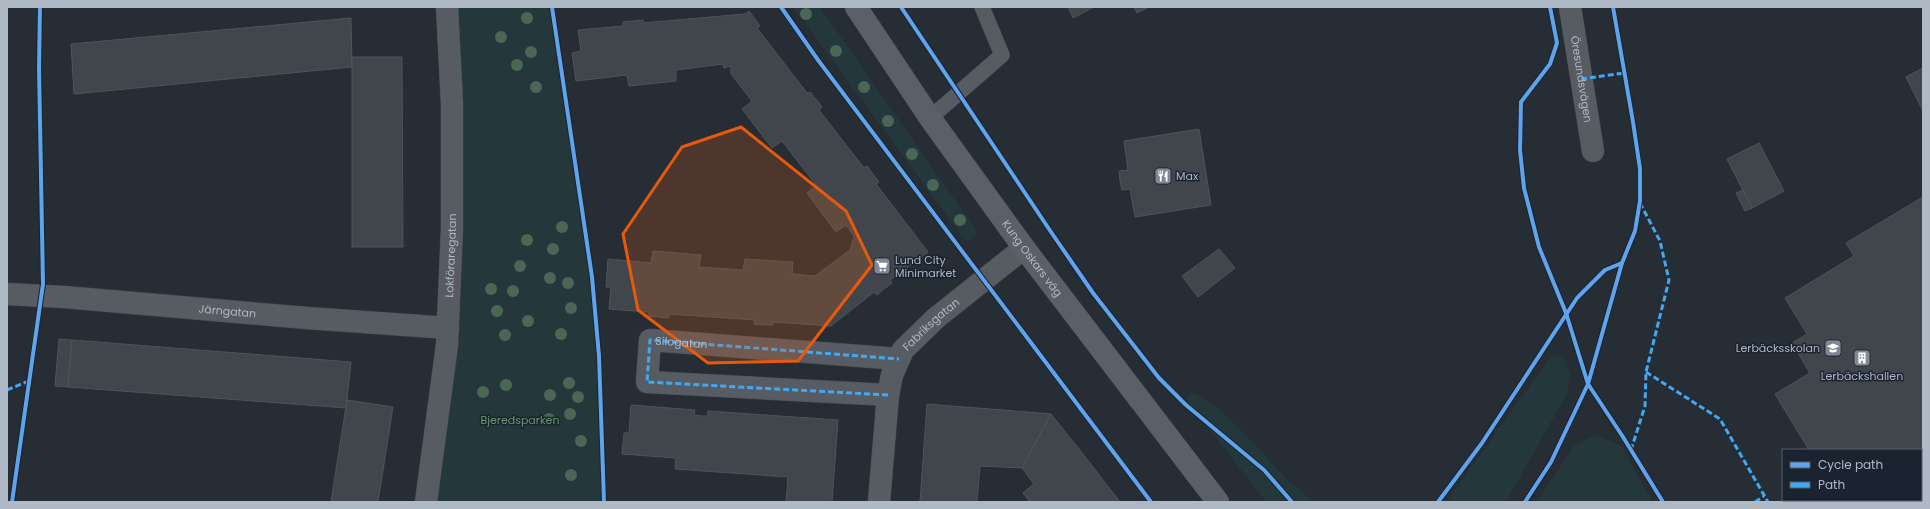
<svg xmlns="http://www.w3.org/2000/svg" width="1930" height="509" font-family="Poppins,sans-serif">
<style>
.green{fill:#24373a}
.building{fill:#41464c;stroke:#4f545c}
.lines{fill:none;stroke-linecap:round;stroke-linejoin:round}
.service-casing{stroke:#45494f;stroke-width:16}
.minor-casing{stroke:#45494f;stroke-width:23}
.secondary-casing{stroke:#45494f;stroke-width:23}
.service{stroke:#575b62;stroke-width:15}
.minor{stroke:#575b62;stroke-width:22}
.secondary{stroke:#5a6068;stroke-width:22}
.quiet{stroke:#3fa9f5;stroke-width:3;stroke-dasharray:6 3;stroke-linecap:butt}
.cycleway-casing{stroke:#1a232f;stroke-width:6}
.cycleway{stroke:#60a3ed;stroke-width:4}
.tree{fill:#4a6755}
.marked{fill:#e8590c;fill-opacity:0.2;stroke:#e8590c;stroke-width:3;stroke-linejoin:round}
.labels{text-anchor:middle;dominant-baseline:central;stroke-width:3;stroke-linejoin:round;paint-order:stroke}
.street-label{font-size:11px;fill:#b0b9c6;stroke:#1a232f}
.poi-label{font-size:11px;fill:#b0b9c6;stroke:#1a232f;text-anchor:start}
.park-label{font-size:11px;fill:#679770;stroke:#1a232f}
</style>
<rect width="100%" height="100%" fill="#272d34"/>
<g class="green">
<polygon points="447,7 552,7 592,277 599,356 604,502 426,502 439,407"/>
<polygon points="793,7 820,7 978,233 969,240 965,240"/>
<polygon points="1552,355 1564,356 1570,375 1567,394 1506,502 1446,502"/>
<path d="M1191,393C1220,400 1264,456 1286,478C1295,486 1305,494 1314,502H1266L1185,398Z"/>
<polygon points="1595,434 1621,446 1653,502 1537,502 1574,446"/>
</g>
<g class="building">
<polygon points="1068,7 1094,7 1073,18"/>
<polygon points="1134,7 1149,7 1137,13"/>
<polygon points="749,11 760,26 757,28 807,93 810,92 816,99 822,107 819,110 864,168 867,166 879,182 876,184 928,252 890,280 892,283 884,289 877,295 874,292 831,326 774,322 773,325 764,325 754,324 755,320 669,314 669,318 649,316 649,312 609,309 611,287 606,287 608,259 651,263 653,251 701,255 699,267 743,270 745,259 793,262 792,274 815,276 850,250 854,236 846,225 836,232 807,193 817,186 782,141 772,148 742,109 752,101 731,74 731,66 724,68 723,64 676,70 676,81 629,86 627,75 576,81 572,53 581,51 578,30 623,26 623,22 643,20 643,23 745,14"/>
<polygon points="351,18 352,67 74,94 71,44"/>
<polygon points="352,57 402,57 403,247 352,247"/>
<polygon points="1923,68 1923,111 1906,77"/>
<polygon points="1199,129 1211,205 1135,217 1130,189 1122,190 1120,181 1119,171 1128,170 1124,141"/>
<polygon points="1759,143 1784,191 1752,208 1727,159"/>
<polygon points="1743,190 1752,208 1745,211 1736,193"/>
<polygon points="1923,197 1923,502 1893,502 1892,500 1921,500 1921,450 1809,450 1775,394 1810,373 1792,343 1807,334 1785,298 1854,256 1846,243"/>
<polygon points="1219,249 1235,268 1198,297 1182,276"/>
<polygon points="59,339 72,340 68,387 55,386"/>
<polygon points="72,340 351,362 346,408 68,387"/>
<polygon points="347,400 393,407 378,502 331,502"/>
<polygon points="927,404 1003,410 1051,414 1022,468 980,466 977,502 920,502"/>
<polygon points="631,405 695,410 694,415 701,416 708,416 708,411 838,420 832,502 775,502 786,502 788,477 675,469 676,458 622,454 624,433 629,433"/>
<polygon points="1051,414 1090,463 1120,502 1030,502 1023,493 1034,484 1022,468"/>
<polygon points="1839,500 1871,500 1868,502 1840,502"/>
</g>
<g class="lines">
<g class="service-casing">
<polyline id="service" points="930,118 1002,55 982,7"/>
</g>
<g class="minor-casing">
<g id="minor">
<path id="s1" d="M1570,7L1593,151"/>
<path id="s2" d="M7,294L64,297L307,318L448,328"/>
<path id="s3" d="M888,395L647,382L650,340L899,359"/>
<path id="s4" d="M426,502L447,345L452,228V104L447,7"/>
<path id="s5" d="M879,502L888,395L892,375L903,350L936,318L1024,248"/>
</g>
</g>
<g class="secondary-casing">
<g id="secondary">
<path id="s6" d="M856,7L930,118L1024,248L1218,502"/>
</g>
</g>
<use href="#service" class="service"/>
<use href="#minor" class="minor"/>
<use href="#secondary" class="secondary"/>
<g class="quiet">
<polyline points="1581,79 1624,73"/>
<polyline points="1646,372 1720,419 1768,502"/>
<polyline points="7,390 31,380"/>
<polyline points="888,395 647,382 650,340 899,359"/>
<polyline points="1631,450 1645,406 1646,372 1669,280 1660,241 1640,203"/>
<polyline points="1755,502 1764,496"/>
</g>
<g class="cycleway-casing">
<g id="cycleway">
<polyline points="552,7 592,277 599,356 604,502"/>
<polyline points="781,7 818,60 1151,502"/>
<polyline points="901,7 1051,232 1093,293 1159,378 1186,405 1264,470 1292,502"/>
<polyline points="1550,7 1557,43 1550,64 1521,102 1520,150 1524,188 1539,247 1566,313 1588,384 1623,437 1663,502"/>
<polyline points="12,502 43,284 39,68 40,7"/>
<polyline points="1438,502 1482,443 1577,298 1605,270 1622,263"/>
<polyline points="1525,502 1551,462 1588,384 1622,263 1635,231 1640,201 1640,169 1633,122 1613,7"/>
</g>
</g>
<use href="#cycleway" class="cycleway"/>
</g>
<g class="tree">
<circle cx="806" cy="14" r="6"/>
<circle cx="527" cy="18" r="6"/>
<circle cx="501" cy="37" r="6"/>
<circle cx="836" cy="51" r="6"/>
<circle cx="531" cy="52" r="6"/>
<circle cx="517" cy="65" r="6"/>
<circle cx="536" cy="87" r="6"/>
<circle cx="864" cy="87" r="6"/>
<circle cx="888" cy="121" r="6"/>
<circle cx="912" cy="154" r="6"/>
<circle cx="933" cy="185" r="6"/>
<circle cx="960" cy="220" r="6"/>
<circle cx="562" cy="227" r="6"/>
<circle cx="527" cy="240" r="6"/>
<circle cx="553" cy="249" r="6"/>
<circle cx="520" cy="266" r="6"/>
<circle cx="550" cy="278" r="6"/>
<circle cx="568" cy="283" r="6"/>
<circle cx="491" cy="289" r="6"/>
<circle cx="513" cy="291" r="6"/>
<circle cx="571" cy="308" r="6"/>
<circle cx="497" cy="311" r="6"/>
<circle cx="528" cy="321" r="6"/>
<circle cx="561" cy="334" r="6"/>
<circle cx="505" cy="335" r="6"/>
<circle cx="569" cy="383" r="6"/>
<circle cx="506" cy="385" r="6"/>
<circle cx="483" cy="392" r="6"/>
<circle cx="550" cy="395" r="6"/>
<circle cx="578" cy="397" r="6"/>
<circle cx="570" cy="414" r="6"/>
<circle cx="549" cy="419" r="6"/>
<circle cx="581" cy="441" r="6"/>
<circle cx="571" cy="475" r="6"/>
</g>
<path class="marked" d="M741,127L846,211L872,265L798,361L708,363L638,310L623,234L682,147Z"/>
<defs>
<g id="restaurant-square" transform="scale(0.9)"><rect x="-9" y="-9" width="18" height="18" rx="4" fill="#808893" stroke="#1a232f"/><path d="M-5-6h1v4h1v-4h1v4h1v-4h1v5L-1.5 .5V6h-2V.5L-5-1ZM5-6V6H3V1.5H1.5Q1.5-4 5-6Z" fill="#fff"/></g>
<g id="supermarket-square" transform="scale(0.9)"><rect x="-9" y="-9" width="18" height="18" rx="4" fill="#808893" stroke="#1a232f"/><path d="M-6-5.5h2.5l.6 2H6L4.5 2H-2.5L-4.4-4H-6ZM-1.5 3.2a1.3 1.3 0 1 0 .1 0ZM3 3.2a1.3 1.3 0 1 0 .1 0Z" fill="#fff"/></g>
<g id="school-square" transform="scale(0.9)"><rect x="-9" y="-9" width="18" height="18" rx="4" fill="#808893" stroke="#1a232f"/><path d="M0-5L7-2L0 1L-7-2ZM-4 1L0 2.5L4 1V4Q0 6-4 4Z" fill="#fff"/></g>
<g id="building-square" transform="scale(0.9)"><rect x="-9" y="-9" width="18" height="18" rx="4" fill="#808893" stroke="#1a232f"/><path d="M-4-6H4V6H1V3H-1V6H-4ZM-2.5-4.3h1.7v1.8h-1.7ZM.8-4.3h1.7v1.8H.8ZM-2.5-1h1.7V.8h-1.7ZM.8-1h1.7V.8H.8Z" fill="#fff"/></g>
</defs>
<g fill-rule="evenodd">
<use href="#restaurant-square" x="1163" y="176"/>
<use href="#supermarket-square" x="882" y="266"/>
<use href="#school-square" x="1833" y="348"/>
<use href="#building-square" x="1862" y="358"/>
</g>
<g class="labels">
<g class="street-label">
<text stroke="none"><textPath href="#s1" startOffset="73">Öresundsvägen</textPath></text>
<text stroke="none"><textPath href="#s4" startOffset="248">Lokföraregatan</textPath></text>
<text stroke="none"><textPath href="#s6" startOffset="307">Kung Oskars väg</textPath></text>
<text stroke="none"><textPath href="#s2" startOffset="221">Järngatan</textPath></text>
<text stroke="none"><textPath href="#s5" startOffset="193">Fabriksgatan</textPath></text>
<text stroke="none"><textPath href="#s3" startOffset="315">Silogatan</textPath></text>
</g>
<g class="poi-label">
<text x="1176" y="176">Max</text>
<text x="895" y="260">Lund City<tspan x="895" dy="13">Minimarket</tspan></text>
<text x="1820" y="348" text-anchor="end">Lerbäcksskolan</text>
<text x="1862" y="376" text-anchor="middle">Lerbäckshallen</text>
</g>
<g class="park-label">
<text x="520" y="420">Bjeredsparken</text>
</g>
</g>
<rect width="1930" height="509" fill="none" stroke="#b0b9c6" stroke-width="16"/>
<rect x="1782" y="449" width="140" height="52" fill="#1a232f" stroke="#565f6b"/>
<rect x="1790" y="462" width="20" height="6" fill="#60a3ed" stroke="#565f6b"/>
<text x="1818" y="469" font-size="12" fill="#b0b9c6">Cycle path</text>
<rect x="1790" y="482" width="20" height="6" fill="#3fa9f5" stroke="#565f6b"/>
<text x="1818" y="489" font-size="12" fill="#b0b9c6">Path</text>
</svg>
